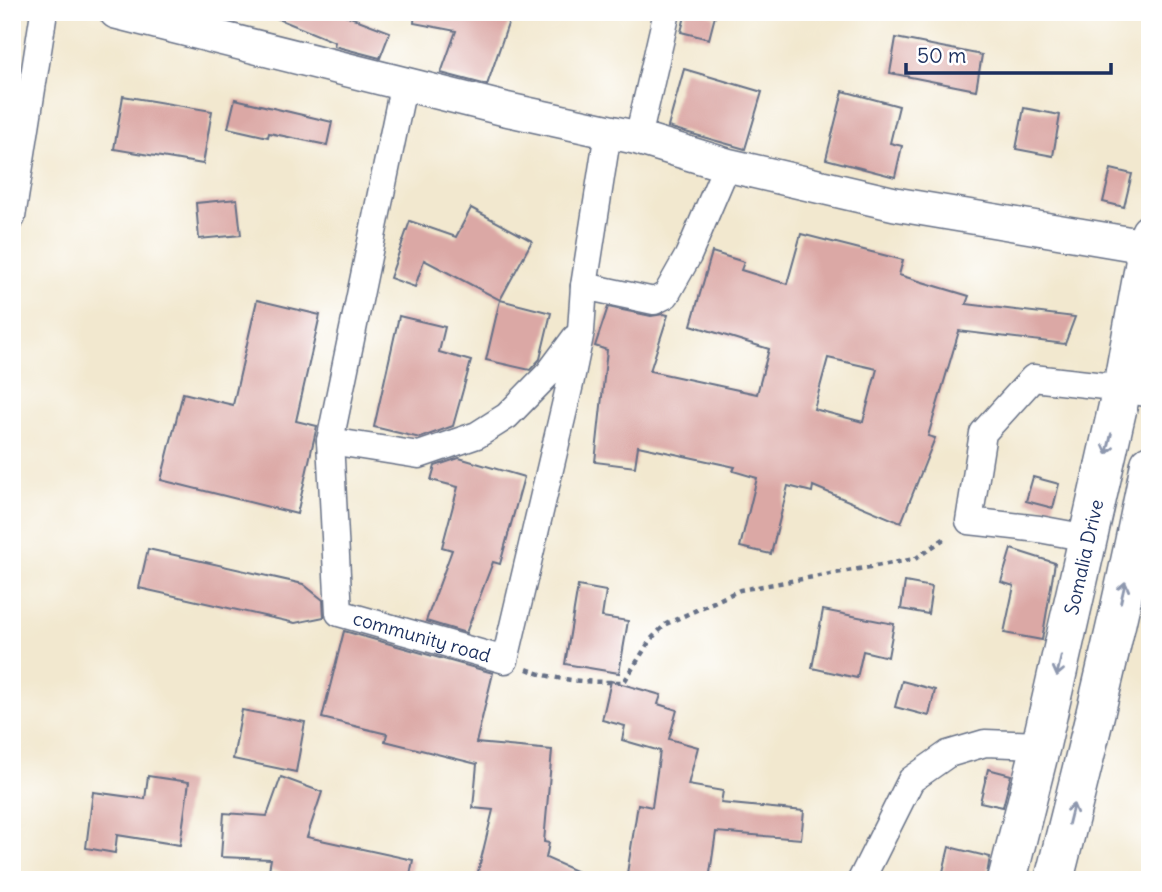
<svg xmlns="http://www.w3.org/2000/svg" width="1162" height="892" font-family="Delius,sans-serif">
<style>
.building{fill:#dba8a5;fill-rule:evenodd}
.lines{fill:none;stroke-linecap:round;stroke-linejoin:round}
.minor-casing{stroke:#667086;stroke-width:29}
.tertiary-casing{stroke:#667086;stroke-width:36}
.primary-casing{stroke:#667086;stroke-width:41}
.path{stroke:#667086;stroke-width:4.5;stroke-dasharray:5 5;stroke-linecap:butt}
.minor{stroke:#fff;stroke-width:26}
.tertiary{stroke:#fff;stroke-width:33}
.primary{stroke:#fff;stroke-width:38}
.oneway{stroke:#8d97ae}
.labels{text-anchor:middle;dominant-baseline:central;stroke-width:6;stroke-linejoin:round;paint-order:stroke}
.street-label{font-size:19px;fill:#1b2f5e;stroke:#fff}
</style>
<rect width="100%" height="100%" fill="#fff"/>
<filter id="ink" filterUnits="userSpaceOnUse"><feTurbulence type="fractalNoise" baseFrequency=".0143" numOctaves="2"/><feDisplacementMap in="SourceGraphic" scale="14" xChannelSelector="R" yChannelSelector="G"/><feConvolveMatrix kernelMatrix="1 2 1 2 8 2 1 2 1" color-interpolation-filters="sRGB"/></filter>
<filter id="wash" filterUnits="userSpaceOnUse"><feTurbulence type="fractalNoise" baseFrequency=".00686" numOctaves="4" result="noise"/><feDisplacementMap in="SourceGraphic" scale="28" xChannelSelector="R" yChannelSelector="G"/><feGaussianBlur stdDeviation="1.57" result="paint"/><feColorMatrix in="noise" values="0 0 0 0 0 0 0 0 0 0 0 0 0 0 0 0 0 1.4 0 .05"/><feComposite in="paint" operator="in"/></filter>
<g filter="url(#wash)">
<rect width="100%" height="100%" fill="#f2e8cf"/>
<g id="blocks">
<g class="building">
<polygon points="337,12 390,32 380,58 334,46 335,42 264,13"/>
<polygon points="415,12 484,12 509,21 487,85 441,73 456,31 414,23"/>
<polygon points="686,12 700,12 715,16 709,39 681,32"/>
<polygon points="896,38 982,55 976,90 890,73"/>
<polygon points="684,69 762,92 745,149 668,127"/>
<polygon points="843,91 899,106 890,143 902,146 895,177 826,159"/>
<polygon points="123,96 212,111 203,164 114,149"/>
<polygon points="235,99 332,122 327,145 269,133 268,137 228,128"/>
<polygon points="1024,108 1060,115 1053,156 1016,149"/>
<polygon points="1111,169 1132,174 1124,207 1103,202"/>
<polygon points="237,199 241,235 199,239 196,203"/>
<polygon points="471,208 532,241 500,300 424,260 415,287 390,278 410,221 456,237"/>
<path d="M801,234L903,260L899,275L969,296L966,304L1075,317L1065,344L959,331L928,436L935,438L901,523L813,486L812,492L788,486L771,554L740,547L757,478L733,471L735,467L638,446L635,467L595,462L607,350L595,346L608,307L651,316L664,314L668,315L650,371L757,394L769,349L691,325L712,252L744,262L741,270L787,284ZM828,358L877,369L863,422L814,409Z"/>
<polygon points="257,300 320,315 296,421 317,426 297,514 161,480 183,393 233,405"/>
<polygon points="500,300 551,313 540,359 530,370 486,360"/>
<polygon points="399,316 445,327 439,352 471,361 453,426 420,438 374,427"/>
<polygon points="459,458 524,477 500,564 493,562 466,633 426,621 452,550 442,547 458,487 431,480 435,466"/>
<polygon points="1033,477 1059,484 1053,508 1026,501"/>
<polygon points="148,549 303,584 323,600 324,617 295,623 139,588"/>
<polygon points="1011,549 1055,563 1042,640 1004,633 1014,586 1001,582"/>
<polygon points="905,582 932,587 928,614 901,609"/>
<polygon points="578,586 606,591 602,617 628,621 619,673 565,664"/>
<polygon points="823,610 894,624 888,657 863,651 857,678 812,668"/>
<polygon points="344,631 493,673 476,743 552,750 544,842 549,843 546,858 596,880 476,880 493,810 473,808 477,764 385,741 387,734 322,718"/>
<polygon points="611,681 661,695 658,704 677,710 669,739 698,747 688,785 723,791 721,803 804,811 801,839 716,832 709,880 626,880 638,804 652,807 660,751 622,740 625,726 602,720"/>
<polygon points="902,681 935,690 929,716 895,707"/>
<polygon points="242,710 305,722 296,772 233,759"/>
<polygon points="988,769 1011,775 1003,807 980,802"/>
<polygon points="148,776 189,782 180,845 117,835 115,853 86,848 93,792 145,799"/>
<polygon points="281,777 322,792 307,837 413,860 409,880 316,880 269,870 271,859 221,857 224,813 267,816"/>
<polygon points="949,847 990,857 986,880 941,880"/>
</g>
</g>
</g>
<g filter="url(#ink)">
<use href="#blocks" fill-opacity="0" stroke="#667086" stroke-width="2"/>
<g class="lines">
<g class="minor-casing">
<g id="minor">
<path id="s1" d="M404,82L330,441L339,613L505,660L570,384L581,331L584,286L608,132"/>
<polyline points="638,138 667,12"/>
<polyline points="12,217 44,12"/>
<polyline points="584,286 654,301 666,295 688,256 727,165"/>
<polyline points="330,441 419,455 477,435 507,416 549,373 575,338"/>
<polyline points="1088,538 1039,529 969,521 983,433 1033,378 1122,388 1150,394"/>
<polyline points="861,880 911,780 948,754 985,743 1041,745"/>
</g>
</g>
<g class="tertiary-casing">
<polyline id="tertiary" points="116,12 505,109 638,138 727,165 895,204 1150,247"/>
</g>
<g class="primary-casing">
<g id="primary">
<path id="s2" d="M1007,880L1041,745L1122,388L1150,233"/>
<path d="M1054,880C1089,742 1123,604 1150,464"/>
</g>
</g>
<path class="path" d="M527,669C558,682 591,682 624,682L651,639L666,624L740,590L915,559L948,536"/>
<use href="#minor" class="minor"/>
<use href="#tertiary" class="tertiary"/>
<use href="#primary" class="primary"/>
</g>
<defs><path id="oneway-shaft" d="M-6 0H5M1.5-3L5.5 0L1.5 3" fill="none" stroke-width="1.6" stroke-linecap="round" stroke-linejoin="round" transform="scale(1.75)"/></defs>
<g class="oneway">
<use href="#oneway-shaft" transform="translate(1109 444) rotate(103)"/>
<use href="#oneway-shaft" transform="translate(1123 592) rotate(-77)"/>
<use href="#oneway-shaft" transform="translate(1059 666) rotate(103)"/>
<use href="#oneway-shaft" transform="translate(1071 814) rotate(-76)"/>
</g>
</g>
<g class="labels">
<g class="street-label">
<text stroke="none"><textPath href="#s2" startOffset="332">Somalia Drive</textPath></text>
<text stroke="none"><textPath href="#s1" startOffset="625">community road</textPath></text>
</g>
</g>
<rect width="1162" height="892" fill="none" stroke="#fff" stroke-width="42"/>
<path d="M906 63v10h205v-10" fill="none" stroke="#1b2f5e" stroke-width="3.5"/>
<text x="917" y="63" font-size="21" fill="#1b2f5e" stroke="#ffffff" stroke-width="5" paint-order="stroke">50 m</text>
</svg>
